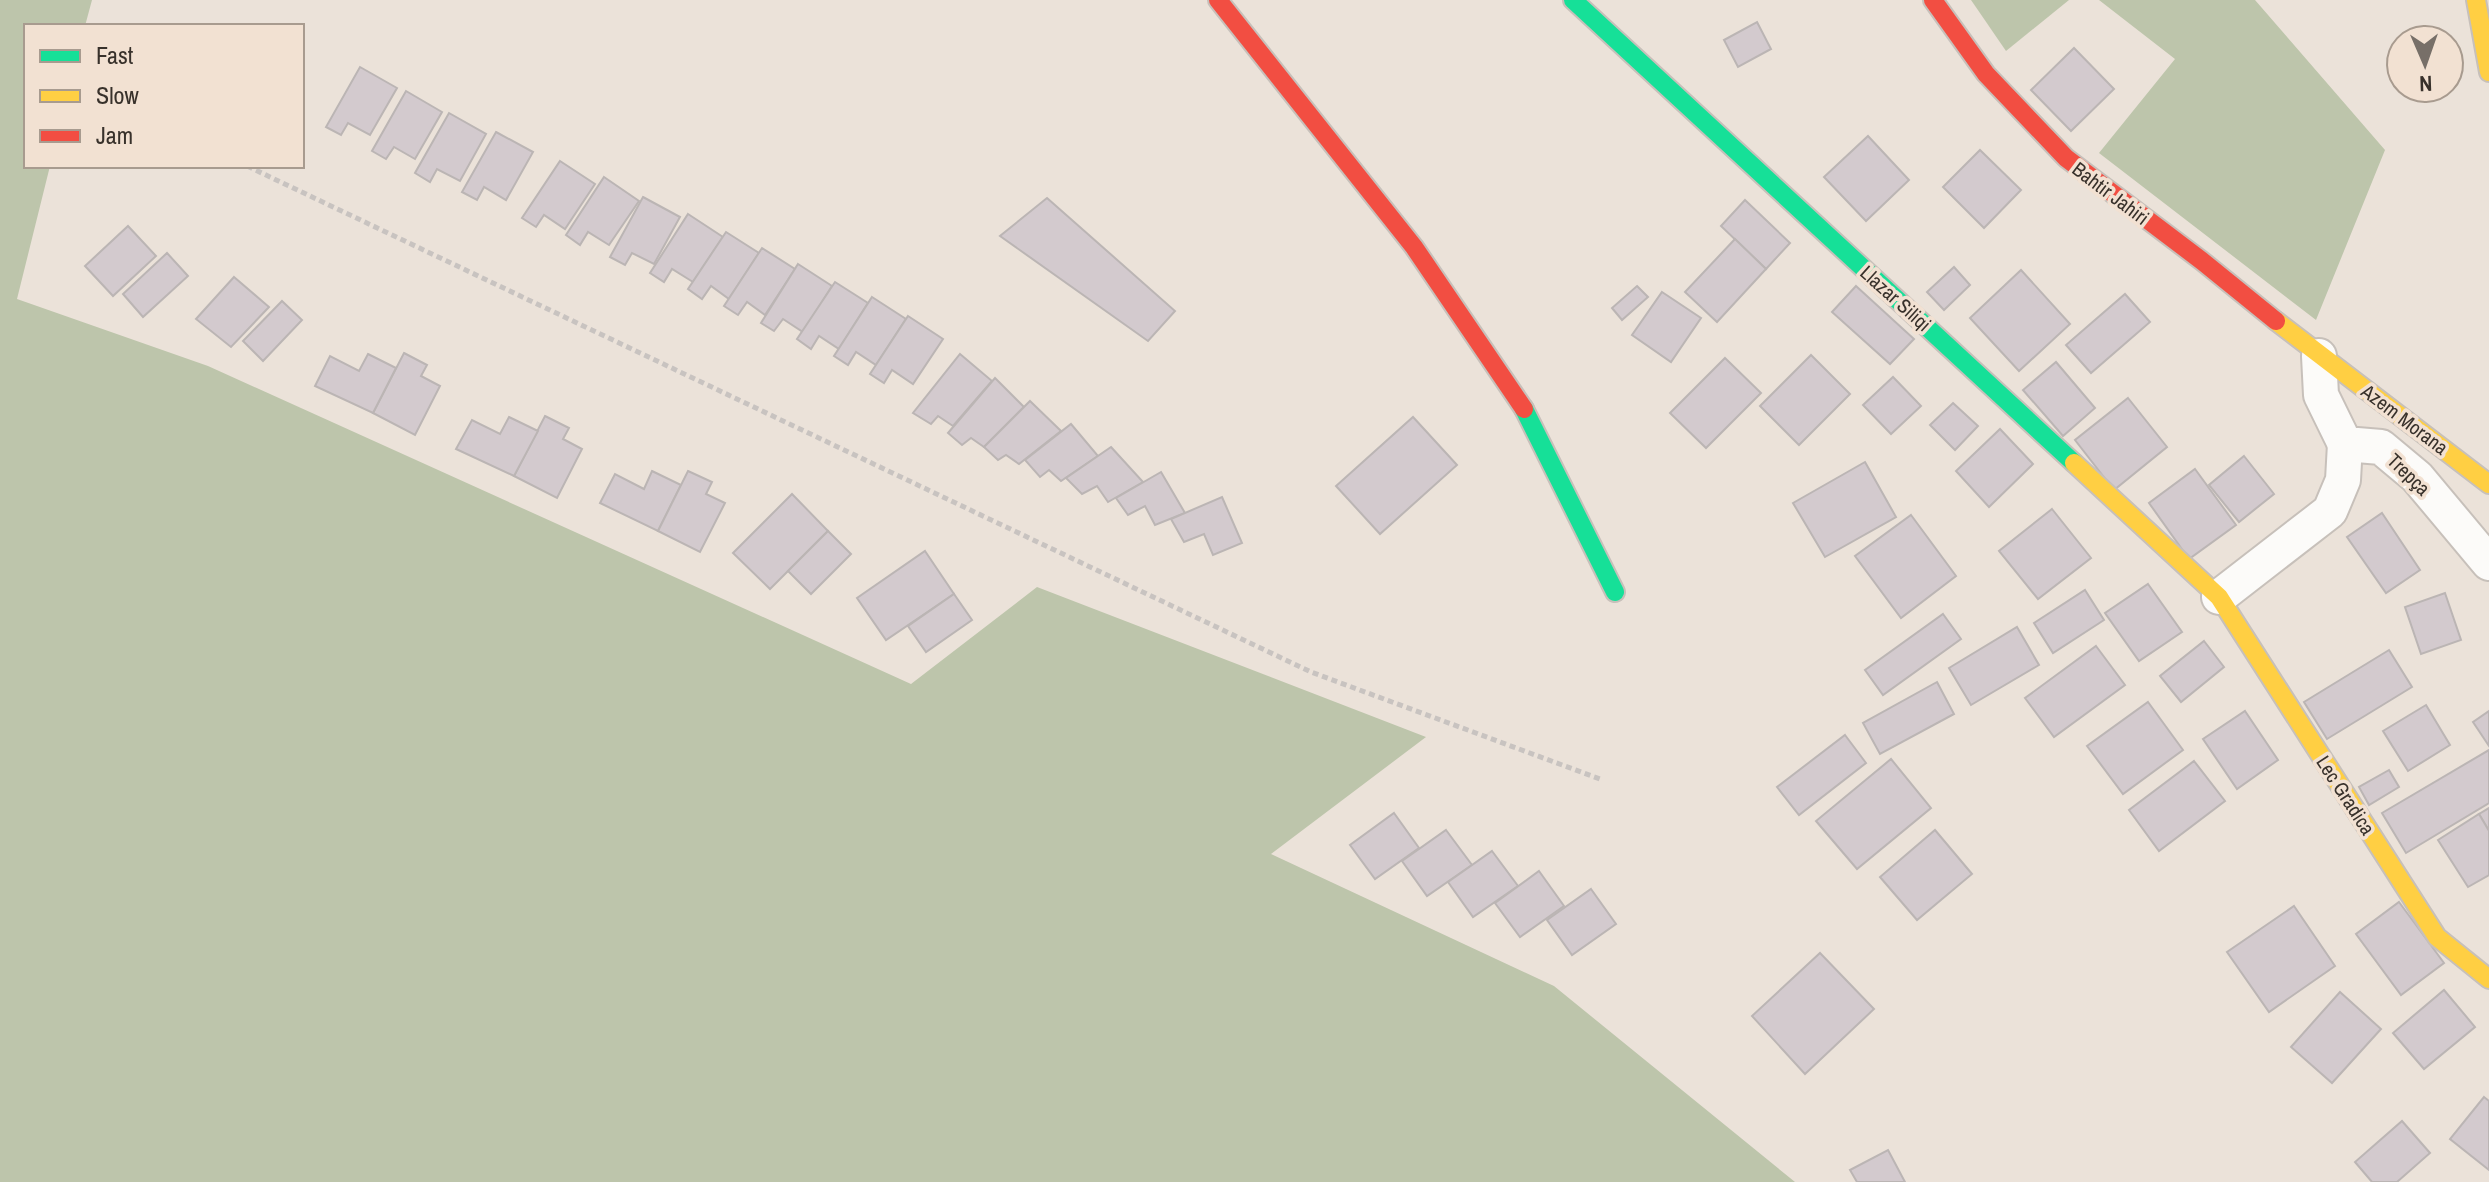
<svg xmlns="http://www.w3.org/2000/svg" width="2489" height="1182" font-family="'Archivo Narrow',sans-serif">
<style>
.forest{fill:#bdc5ab}
.building{fill:#d3cace;stroke:#bbb5b4;stroke-width:2}
.lines{fill:none;stroke-linecap:round;stroke-linejoin:round}
.street-casing{stroke:#c7c0ba;stroke-width:38}
.fast-casing{stroke:#c7c0ba;stroke-width:22}
.slow-casing{stroke:#c7c0ba;stroke-width:22}
.jam-casing{stroke:#c7c0ba;stroke-width:22}
.path{stroke:#c8c3c0;stroke-width:5;stroke-dasharray:6 4;stroke-linecap:butt}
.street{stroke:#fcfbf9;stroke-width:34}
.fast{stroke:#16e098;stroke-width:18}
.slow{stroke:#ffcf43;stroke-width:18}
.jam{stroke:#f24e42;stroke-width:18}
.labels{text-anchor:middle;dominant-baseline:central;stroke-width:7;stroke-linejoin:round;paint-order:stroke}
.street-label{font-size:20px;fill:#38312b;stroke:#f2e1d2}
</style>
<rect width="100%" height="100%" fill="#ebe2d9"/>
<g class="forest">
<polygon points="0,0 92,0 85,26 26,26 26,166 50,166 17,299 208,366 911,684 1037,587 1426,737 1271,854 1554,986 1795,1182 0,1182"/>
<polygon points="1971,0 2069,0 2006,51"/>
<polygon points="2099,0 2255,0 2385,150 2316,320 2099,153 2175,59"/>
</g>
<g class="building">
<polygon points="1757,22 1771,49 1738,67 1724,40"/>
<polygon points="2074,48 2114,89 2071,131 2031,90"/>
<polygon points="360,67 397,88 370,135 348,123 341,135 326,127"/>
<polygon points="406,91 442,112 415,159 394,147 386,159 372,151"/>
<polygon points="449,113 486,134 460,181 437,169 430,182 415,173"/>
<polygon points="496,132 533,152 506,200 484,187 477,200 462,192"/>
<polygon points="1868,136 1909,180 1866,221 1824,177"/>
<polygon points="1980,150 2021,190 1984,228 1943,187"/>
<polygon points="560,161 595,184 565,229 544,215 536,227 522,218"/>
<polygon points="604,177 639,201 609,245 588,232 580,245 566,235"/>
<polygon points="643,197 680,217 654,264 632,253 625,265 610,257"/>
<polygon points="1047,198 1175,311 1148,341 1000,236"/>
<polygon points="1745,200 1790,243 1766,269 1721,226"/>
<polygon points="688,214 723,237 693,282 672,269 664,282 650,273"/>
<polygon points="128,226 156,256 113,296 85,266"/>
<polygon points="726,232 759,253 729,299 711,286 702,299 688,289"/>
<polygon points="1735,239 1766,269 1717,322 1685,292"/>
<polygon points="762,248 795,269 765,315 747,302 738,315 724,306"/>
<polygon points="167,253 188,276 143,317 123,294"/>
<polygon points="798,264 832,286 803,332 783,319 774,331 761,323"/>
<polygon points="1954,267 1970,285 1944,310 1927,292"/>
<polygon points="2021,270 2070,324 2019,371 1970,318"/>
<polygon points="234,277 269,307 231,347 196,319"/>
<polygon points="835,282 868,303 839,349 819,336 811,349 797,339"/>
<polygon points="1637,286 1648,297 1622,320 1612,308"/>
<polygon points="1856,286 1914,339 1890,364 1832,312"/>
<polygon points="1662,292 1701,318 1671,362 1632,335"/>
<polygon points="2125,294 2150,322 2091,373 2066,345"/>
<polygon points="872,297 906,319 876,365 856,352 848,365 834,356"/>
<polygon points="282,301 302,320 263,361 243,341"/>
<polygon points="908,316 943,339 913,384 892,370 884,383 870,374"/>
<polygon points="404,353 427,365 421,376 440,386 415,435 373,413"/>
<polygon points="368,354 396,368 373,413 315,386 330,356 359,371"/>
<polygon points="960,354 992,381 953,426 938,416 931,424 913,413"/>
<polygon points="1811,355 1850,394 1799,445 1760,406"/>
<polygon points="1725,358 1761,393 1706,448 1670,413"/>
<polygon points="2056,362 2095,408 2063,436 2023,390"/>
<polygon points="1893,377 1921,406 1891,434 1863,405"/>
<polygon points="995,378 1024,407 984,447 971,438 962,445 948,433"/>
<polygon points="2128,398 2167,447 2114,490 2075,440"/>
<polygon points="1030,401 1061,431 1019,464 1006,455 998,460 984,447"/>
<polygon points="1953,403 1978,426 1955,450 1930,425"/>
<polygon points="545,416 569,428 563,439 582,449 557,498 514,476"/>
<polygon points="509,417 538,431 514,476 456,449 472,420 500,434"/>
<polygon points="1413,417 1457,465 1380,534 1336,486"/>
<polygon points="1071,424 1098,456 1061,481 1049,470 1040,477 1025,460"/>
<polygon points="2000,429 2033,464 1989,507 1956,471"/>
<polygon points="1111,447 1143,482 1108,502 1097,486 1082,494 1066,478"/>
<polygon points="2244,456 2274,494 2239,522 2209,485"/>
<polygon points="1865,462 1896,517 1825,557 1793,503"/>
<polygon points="2195,469 2236,525 2189,559 2149,503"/>
<polygon points="652,471 681,485 658,531 600,503 615,474 644,489"/>
<polygon points="688,471 712,482 706,494 725,503 700,552 658,531"/>
<polygon points="1161,472 1185,513 1155,525 1145,506 1128,515 1116,498"/>
<polygon points="792,494 828,531 770,589 733,553"/>
<polygon points="1222,497 1242,543 1213,555 1204,534 1184,542 1171,519"/>
<polygon points="2052,509 2091,558 2038,599 1999,551"/>
<polygon points="2382,513 2420,570 2386,593 2347,537"/>
<polygon points="1911,515 1956,576 1901,618 1855,556"/>
<polygon points="828,531 851,554 811,594 788,571"/>
<polygon points="925,551 954,594 886,640 857,598"/>
<polygon points="2148,584 2182,632 2139,661 2105,613"/>
<polygon points="2085,590 2104,620 2053,653 2034,623"/>
<polygon points="2445,593 2461,640 2421,654 2405,607"/>
<polygon points="954,594 972,620 926,652 908,626"/>
<polygon points="1943,614 1961,639 1883,695 1865,670"/>
<polygon points="2017,627 2039,665 1971,705 1949,668"/>
<polygon points="2204,641 2224,667 2181,702 2160,676"/>
<polygon points="2096,646 2125,685 2054,737 2025,698"/>
<polygon points="2389,650 2412,687 2327,739 2304,702"/>
<polygon points="1937,682 1954,714 1880,754 1863,723"/>
<polygon points="2148,702 2183,750 2123,794 2087,746"/>
<polygon points="2426,705 2450,745 2408,771 2383,731"/>
<polygon points="2245,711 2278,760 2237,789 2203,739"/>
<polygon points="2489,711 2489,746 2473,722"/>
<polygon points="1845,735 1866,763 1799,815 1777,787"/>
<polygon points="2489,750 2489,803 2406,853 2382,813"/>
<polygon points="1891,759 1931,808 1857,869 1816,821"/>
<polygon points="2194,761 2225,801 2159,851 2129,810"/>
<polygon points="2389,770 2399,787 2369,805 2359,787"/>
<polygon points="2489,808 2489,831 2479,814"/>
<polygon points="1394,813 1419,848 1375,879 1350,845"/>
<polygon points="2479,814 2489,831 2489,875 2468,887 2438,840"/>
<polygon points="1446,830 1472,865 1427,896 1402,861"/>
<polygon points="1935,830 1972,874 1917,920 1880,877"/>
<polygon points="1492,851 1518,886 1473,917 1448,882"/>
<polygon points="1539,871 1564,906 1520,937 1495,903"/>
<polygon points="1591,889 1616,924 1572,955 1547,920"/>
<polygon points="2399,902 2444,963 2401,995 2356,934"/>
<polygon points="2294,906 2335,966 2269,1012 2227,952"/>
<polygon points="1820,953 1874,1009 1805,1074 1752,1016"/>
<polygon points="2444,990 2475,1027 2424,1069 2393,1033"/>
<polygon points="2340,992 2381,1029 2332,1083 2291,1047"/>
<polygon points="2484,1097 2489,1101 2489,1170 2450,1139"/>
<polygon points="2402,1121 2430,1153 2397,1182 2372,1182 2355,1162"/>
<polygon points="1888,1150 1905,1182 1857,1182 1850,1170"/>
</g>
<g class="lines">
<g class="street-casing">
<g id="street">
<polyline points="2319,356 2321,395 2345,444 2381,447 2417,477 2489,563"/>
<polyline points="2219,597 2330,511 2343,480 2345,444"/>
</g>
</g>
<g class="fast-casing">
<g id="fast">
<polyline points="1573,0 2074,463"/>
<polyline points="1524,409 1615,592"/>
</g>
</g>
<g class="slow-casing">
<g id="slow">
<polyline points="2476,0 2489,72"/>
<polyline points="2276,321 2489,484"/>
<polyline points="2074,463 2219,597 2437,937 2489,979"/>
</g>
</g>
<g class="jam-casing">
<g id="jam">
<polyline points="1218,0 1414,247 1524,409"/>
<polyline points="1933,0 1986,74 2066,158 2202,261 2276,321"/>
</g>
</g>
<polyline class="path" points="247,166 1311,672 1600,779"/>
<use href="#street" class="street"/>
<use href="#fast" class="fast"/>
<use href="#slow" class="slow"/>
<use href="#jam" class="jam"/>
</g>
<g class="labels">
<g class="street-label">
<text transform="translate(2111 193) rotate(37)">Bahtir Jahiri</text>
<text transform="translate(1896 298) rotate(42)">Llazar Siliqi</text>
<text transform="translate(2405 419) rotate(37)">Azem Morana</text>
<text transform="translate(2409 474) rotate(44)">Trepça</text>
<text transform="translate(2346 795) rotate(57)">Lec Gradica</text>
</g>
</g>
<rect x="24" y="24" width="280" height="144" fill="#f2e1d2" stroke="#a89b8f" stroke-width="2"/>
<rect x="40" y="50" width="40" height="12" fill="#16e098" stroke="#a89b8f" stroke-width="2"/>
<text x="96" y="64" font-size="24" fill="#38312b">Fast</text>
<rect x="40" y="90" width="40" height="12" fill="#ffcf43" stroke="#a89b8f" stroke-width="2"/>
<text x="96" y="104" font-size="24" fill="#38312b">Slow</text>
<rect x="40" y="130" width="40" height="12" fill="#f24e42" stroke="#a89b8f" stroke-width="2"/>
<text x="96" y="144" font-size="24" fill="#38312b">Jam</text>
<g transform="translate(2425 64) rotate(178)"><circle r="38" fill="#f2e1d2" stroke="#a89b8f" stroke-width="2"/>
<path d="M0-6L14 30L0 20L-14 30Z" fill="#776f68"/>
<text y="-12" font-size="22" font-weight="bold" text-anchor="middle" fill="#38312b">N</text>
</g>
</svg>
